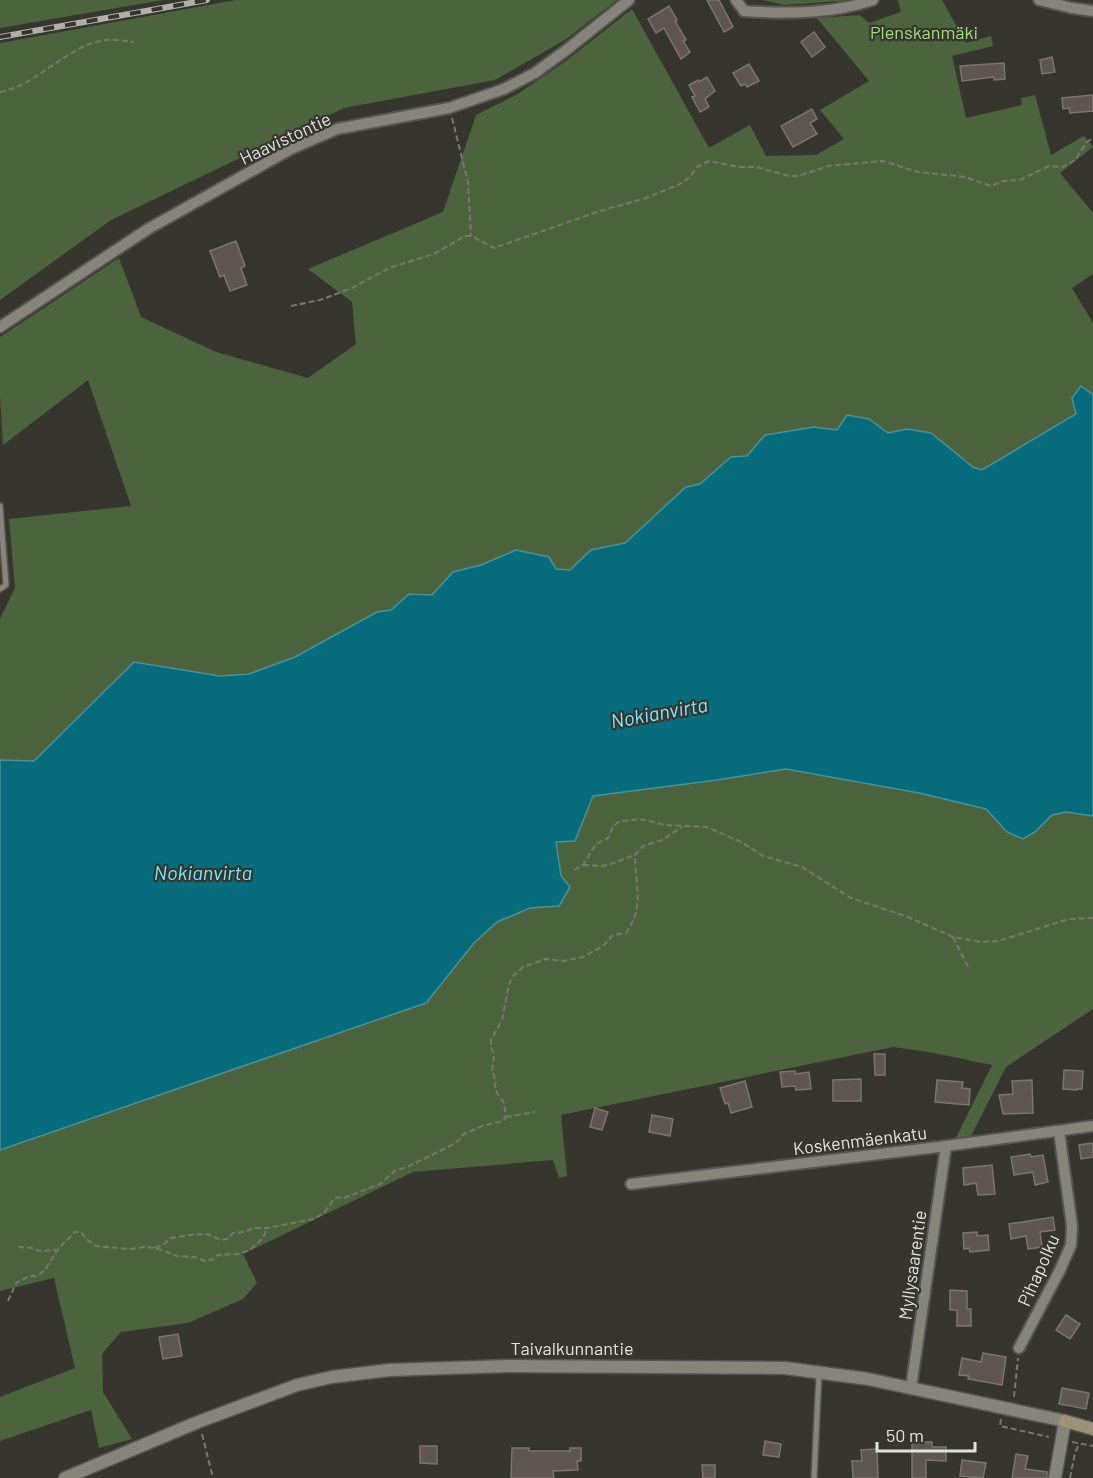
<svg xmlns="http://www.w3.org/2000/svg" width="1093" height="1478" font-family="Barlow,sans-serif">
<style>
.green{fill:#4c643d}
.water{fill:#076d7c;stroke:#499099;stroke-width:1.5}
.building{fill:#5f5652;stroke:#7c736e;stroke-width:1.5}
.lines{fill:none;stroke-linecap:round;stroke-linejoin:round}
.service-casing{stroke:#56544e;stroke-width:8}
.minor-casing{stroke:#56544e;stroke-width:14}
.tertiary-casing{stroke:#56544e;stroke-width:15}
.secondary-casing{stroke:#56544e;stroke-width:15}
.path{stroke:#777770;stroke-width:2;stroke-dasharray:6 3;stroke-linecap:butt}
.service{stroke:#86847b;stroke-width:5}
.minor{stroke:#86847b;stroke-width:10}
.tertiary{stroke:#86847b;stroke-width:12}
.secondary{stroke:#9c9276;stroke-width:12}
.rail-casing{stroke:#b0b0aa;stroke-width:6}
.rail{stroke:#37362e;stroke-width:4;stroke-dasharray:11;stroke-linecap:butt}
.labels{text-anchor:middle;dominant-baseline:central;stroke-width:4.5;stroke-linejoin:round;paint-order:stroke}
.park-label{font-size:18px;fill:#a3db7f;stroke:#37362e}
.street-label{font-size:18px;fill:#e2e2dd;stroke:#37362e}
.water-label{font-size:20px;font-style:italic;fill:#77e9fe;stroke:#37362e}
</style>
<rect width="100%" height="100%" fill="#37362e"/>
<g class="green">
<polygon points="0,0 163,0 0,28"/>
<polygon points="236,0 617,0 565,40 495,80 344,108 111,220 0,300 0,43"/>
<polygon points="763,0 852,0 785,5"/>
<polygon points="898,0 942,0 966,43 991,36 993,46 952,56 966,118 1022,105 1021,98 1035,95 1051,155 1084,136 1093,147 1060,173 1093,213 1093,274 1072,288 1093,323 1093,395 1082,386 1076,414 982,470 973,467 931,433 907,429 888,433 869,419 847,415 837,430 814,427 747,456 731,457 700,484 686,487 625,543 591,550 570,570 556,569 516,550 481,565 453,572 432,595 409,594 391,610 377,612 295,657 250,674 220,676 134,663 34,761 0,760 0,619 15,588 9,519 131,506 88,380 3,445 0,397 0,337 119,258 141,317 216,352 308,378 356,344 352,302 308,269 443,212 476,115 516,95 563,63 632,9 709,148 750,125 766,156 816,155 844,139 820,110 869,81 817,18 860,15 869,23 901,12"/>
<polygon points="786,769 919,793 986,809 1007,832 1035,832 1052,815 1066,812 1093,816 1093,1009 1006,1067 971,1136 956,1138 992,1065 929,1052 893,1047 561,1115 567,1176 559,1178 553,1160 413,1172 243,1254 257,1283 243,1299 188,1323 121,1332 102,1354 103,1392 132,1439 99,1448 91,1410 0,1441 0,1397 75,1368 54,1278 0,1291 0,1146 426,1003 474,943 497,922 530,908 559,906 561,876 556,842 575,841 593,796 717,780"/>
</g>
<polygon class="water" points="1081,386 1093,395 1093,816 1066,812 1052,815 1035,832 1023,839 1007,832 986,809 919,793 786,769 717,780 593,796 575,841 556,842 561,876 570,887 559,906 530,908 497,922 474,943 426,1003 0,1150 0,760 34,761 134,662 220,676 249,674 295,657 377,612 391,610 409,594 432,595 453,572 481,565 516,550 549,557 556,569 570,570 591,550 625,543 686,487 700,484 731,457 747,456 765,435 814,427 837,430 847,415 869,419 888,433 907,429 931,433 973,467 982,470 1076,414 1072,398"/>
<g class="building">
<polygon points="707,0 719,0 733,27 724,32"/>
<polygon points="669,6 677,20 675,21 686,40 683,41 690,52 681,59 664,28 656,33 648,19"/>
<polygon points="814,32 825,47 812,57 801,42"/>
<polygon points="1052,57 1055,72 1042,74 1040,60"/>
<polygon points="1004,63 1005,79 994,80 994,77 962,81 960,66"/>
<polygon points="749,64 759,81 747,87 745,84 741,86 733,73"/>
<polygon points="707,77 715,91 705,99 709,107 700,112 692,97 695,96 689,85 698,80 699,82"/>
<polygon points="1093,95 1093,111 1070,113 1069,108 1063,109 1062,98"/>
<polygon points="812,109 817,119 810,123 817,134 793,147 781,126"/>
<polygon points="236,241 245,266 241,268 247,285 230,291 224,275 220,277 210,251"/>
<polygon points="874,1054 885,1054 885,1075 875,1075"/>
<polygon points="1064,1070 1083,1071 1082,1089 1077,1089 1077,1090 1063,1089"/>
<polygon points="795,1071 795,1074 809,1072 811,1089 796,1090 795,1086 782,1087 780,1072"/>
<polygon points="861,1079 861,1101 833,1101 833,1080"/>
<polygon points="937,1080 963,1082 962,1088 970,1089 969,1105 935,1102"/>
<polygon points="1032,1080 1033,1113 1003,1114 999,1095 1013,1094 1012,1081"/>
<polygon points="745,1081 752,1107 731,1113 728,1103 725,1104 720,1088"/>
<polygon points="595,1108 608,1112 602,1130 590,1127"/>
<polygon points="652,1115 673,1119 670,1136 649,1132"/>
<polygon points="1093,1143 1093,1157 1081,1159 1079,1145"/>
<polygon points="1030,1154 1031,1157 1043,1155 1048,1182 1035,1185 1033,1172 1014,1175 1011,1157"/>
<polygon points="992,1165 995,1194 978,1195 976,1183 964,1185 963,1168"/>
<polygon points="1053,1217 1055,1230 1040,1232 1042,1247 1028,1249 1026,1236 1011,1239 1009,1224"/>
<polygon points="977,1232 977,1236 988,1235 989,1250 970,1252 969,1248 964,1249 963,1233"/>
<polygon points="950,1290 967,1291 967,1309 971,1309 971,1326 957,1326 957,1310 950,1310"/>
<polygon points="1066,1315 1080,1324 1070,1339 1056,1330"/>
<polygon points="178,1334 182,1356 163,1359 159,1337"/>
<polygon points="983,1353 1006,1357 1002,1385 968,1379 969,1376 959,1375 962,1358 981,1362"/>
<polygon points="1062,1388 1089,1393 1086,1409 1059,1404"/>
<polygon points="765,1441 781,1444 779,1457 763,1455"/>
<polygon points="912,1442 932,1442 932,1447 946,1447 946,1461 926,1460 926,1478 912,1478"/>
<polygon points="420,1446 437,1446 437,1464 420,1463"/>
<polygon points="512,1448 529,1448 529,1451 570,1451 570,1448 581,1448 581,1461 577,1461 578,1470 553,1471 554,1478 511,1478"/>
<polygon points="877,1449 878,1478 853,1478 852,1461 862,1461 861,1450"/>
<polygon points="1016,1454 1028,1456 1025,1469 1047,1472 1047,1478 1012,1478"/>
<polygon points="962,1460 986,1463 983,1478 960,1476"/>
<polygon points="702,1465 715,1465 715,1478 703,1478"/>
</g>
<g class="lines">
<g class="service-casing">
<g id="service">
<polyline points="0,506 6,585 0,589"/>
<polyline points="814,1478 819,1374"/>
</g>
</g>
<g class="minor-casing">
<g id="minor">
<path d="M736,0L744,11C787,14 832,14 873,0"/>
<polyline points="1039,0 1072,8 1093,11"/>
<polyline points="0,327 148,229 291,149 337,129 449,108 504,89 535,73 565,51 629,0"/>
<polyline points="631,1184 946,1146 1093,1126"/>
<polyline points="1019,1348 1060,1270 1071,1245 1072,1226 1059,1131"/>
<polyline points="911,1388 946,1146"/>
</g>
</g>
<g class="tertiary-casing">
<polyline id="tertiary" points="65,1478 198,1422 297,1385 332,1377 389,1370 508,1366 785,1368 868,1379 1065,1421 1055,1478"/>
</g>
<g class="secondary-casing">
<polyline id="secondary" points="1065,1421 1093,1429"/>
</g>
<g class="path">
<path d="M0,92C38,85 66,46 105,40C114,39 125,41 134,42"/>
<polyline points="452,118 468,182 471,236"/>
<polyline points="291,306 320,300 352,288 389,268 434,254 465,236 471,236 494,248 600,211 646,198 680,184 690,177 697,167 709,161 739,167 756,167 789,176 798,176 828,166 883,161 918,172 965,177 991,186 1003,181 1020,180 1049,166 1063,167 1075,160 1087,142 1093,138"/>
<polyline points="583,865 602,866 611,864 635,855"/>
<polyline points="574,870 583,865 596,844 608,838 613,827 618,822 638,819 650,821 664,825 707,827 743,843 763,856 802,867 851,898 908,917 953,937 982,942 998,941 1069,919 1093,918"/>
<polyline points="953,937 968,967"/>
<polyline points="506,1117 535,1112"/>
<polyline points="18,1247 32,1248 40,1251 56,1250"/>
<path d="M155,1248L164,1244L171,1238L190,1235L207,1234L221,1240L227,1239L233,1233L245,1232L253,1228H267L313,1219L324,1213L333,1200L338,1197L344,1198L380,1184L395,1171L407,1167L450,1146L459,1140L464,1134L482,1126L503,1121L506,1117L504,1103L497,1093L495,1087L496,1081L492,1071L494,1055L491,1047V1040L502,1020L509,984L514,975L523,967L545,959L563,961L583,957L603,946L613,935L626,933C645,907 635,884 635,855L643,846L662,840L682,827"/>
<polyline points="8,1301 16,1283 29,1276 37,1276 45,1270 58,1249 75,1232 81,1232 86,1239 96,1246 129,1249 145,1247 155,1248 177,1256 194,1257 205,1261 214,1259 218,1255 238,1254 250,1250 263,1238 267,1228"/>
<polyline points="1014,1397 1018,1358"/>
<polyline points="1001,1419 1000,1426 1049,1437"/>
<polyline points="202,1434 213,1478"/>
<polyline points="1072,1442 1093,1446"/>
<polyline points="1070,1478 1075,1453 1079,1444"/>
</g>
<use href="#service" class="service"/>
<use href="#minor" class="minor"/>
<use href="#tertiary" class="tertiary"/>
<use href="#secondary" class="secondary"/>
<g class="rail-casing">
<polyline id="rail" points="0,37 207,0"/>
</g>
<use href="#rail" class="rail"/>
</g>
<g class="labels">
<g class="park-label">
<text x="924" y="32">Plenskanmäki</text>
</g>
<g class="street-label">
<text transform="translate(285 138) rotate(-25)">Haavistontie</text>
<text transform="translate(860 1140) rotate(-7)">Koskenmäenkatu</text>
<text transform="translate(912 1265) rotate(-82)">Myllysaarentie</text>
<text transform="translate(1038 1270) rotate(-66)">Pihapolku</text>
<text x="572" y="1348">Taivalkunnantie</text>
</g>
<g class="water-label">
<text transform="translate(659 712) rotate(-10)">Nokianvirta</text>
<text x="203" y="872">Nokianvirta</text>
</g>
</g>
<path d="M877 1442v9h98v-9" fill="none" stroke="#e2e2dd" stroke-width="3"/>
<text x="886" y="1442" font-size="18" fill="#e2e2dd" stroke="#37362e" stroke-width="4.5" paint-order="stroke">50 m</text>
</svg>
